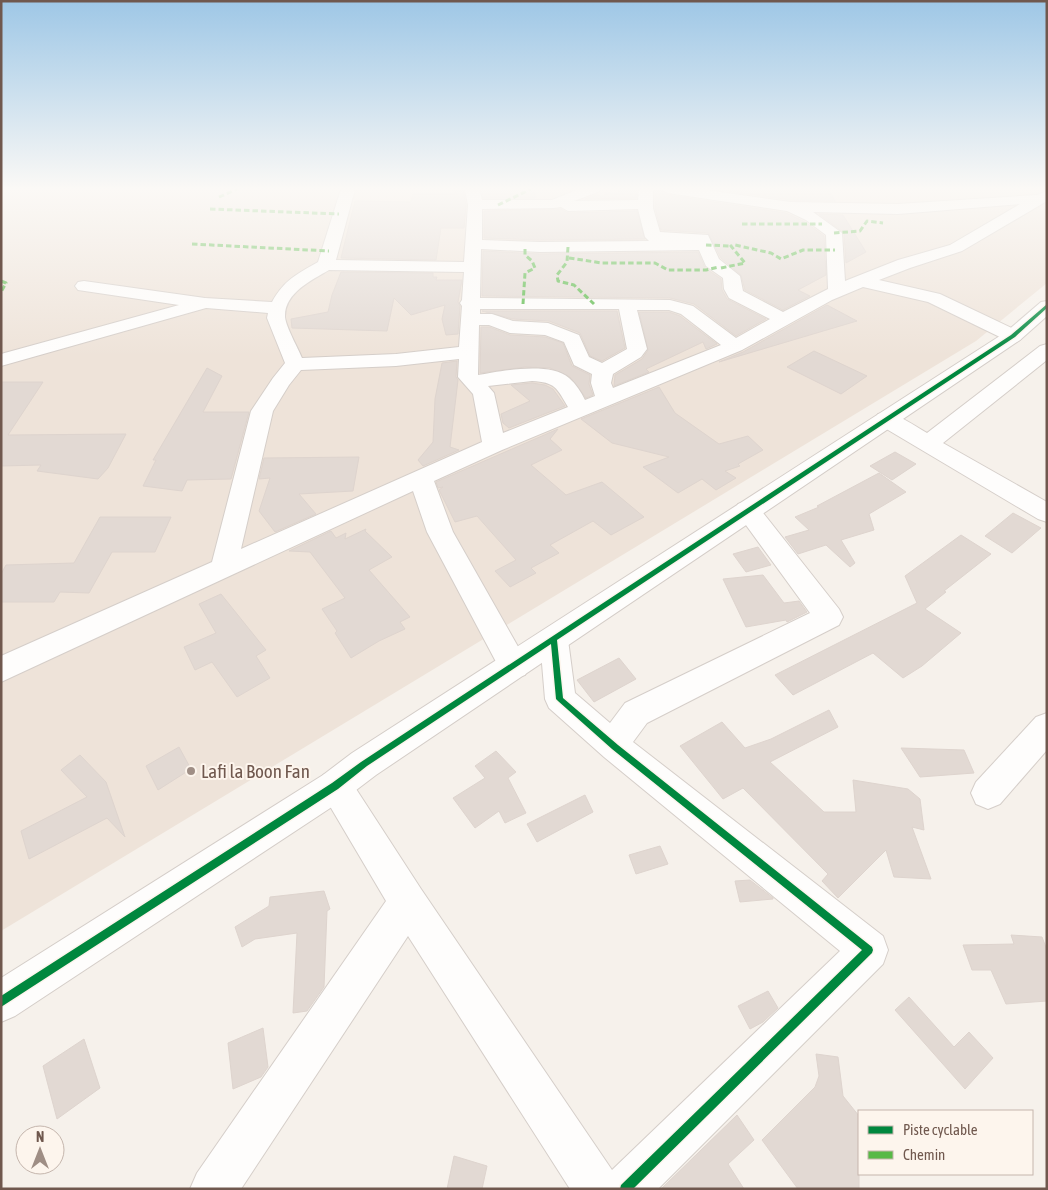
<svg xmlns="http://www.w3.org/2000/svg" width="1048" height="1190" font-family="'Asap Condensed',sans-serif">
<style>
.residential{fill:#eee3d9}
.building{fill:#e2d9d3;stroke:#ded4ce}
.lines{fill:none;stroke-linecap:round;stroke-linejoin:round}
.street-casing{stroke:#d5cec9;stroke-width:2}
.secondary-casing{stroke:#d4cdc8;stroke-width:2}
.street{fill:#fefdfc;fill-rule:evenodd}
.secondary{fill:#fefdfc;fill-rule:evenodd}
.quiet{stroke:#58b947;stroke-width:3;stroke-dasharray:5.5 3;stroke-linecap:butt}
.cycleway-casing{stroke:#fdf5ed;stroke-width:3}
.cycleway{fill:#00873e;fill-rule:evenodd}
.poi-dot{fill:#9f8e85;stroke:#fdf5ed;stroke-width:2}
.labels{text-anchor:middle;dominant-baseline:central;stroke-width:4;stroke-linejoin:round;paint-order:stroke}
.near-poi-label{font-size:19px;fill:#70584e;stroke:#fdf5ed;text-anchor:start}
</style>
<rect width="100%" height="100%" fill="#f6f1eb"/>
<polygon class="residential" points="1,189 1047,189 1047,283 976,341 1,931"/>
<g class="building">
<polygon points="455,189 463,189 466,205 464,228 441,228 436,260 341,258 355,201 411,202 413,194 455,194"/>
<polygon points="481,189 522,189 522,192 535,192 535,198 483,198"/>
<polygon points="619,189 637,189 636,198 585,199 596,195 604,196 606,192 618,194"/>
<polygon points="655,189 659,189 668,195 786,213 805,222 824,236 826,275 798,290 810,296 783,310 745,290 741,275 721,258 708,233 661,230 655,208"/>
<polygon points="714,189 828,189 835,201 791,200"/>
<polygon points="561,209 568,213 637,211 645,239 540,240 484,238 484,211"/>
<polygon points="819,214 843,215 866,252 846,263 844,233"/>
<polygon points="483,251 540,254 698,252 705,268 721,279 722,290 727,299 766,319 736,336 694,304 670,298 482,296"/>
<polygon points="341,272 433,273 433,277 437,277 436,280 462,280 458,302 460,306 458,334 446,335 442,319 445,305 411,315 394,298 387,331 292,328 291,319 328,312 332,295"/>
<polygon points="827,305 857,321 719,362 743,352"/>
<polygon points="482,311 617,311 625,348 602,361 590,356 580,333 549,321 513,319"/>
<polygon points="639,312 669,312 680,316 717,344 706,349 703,342 646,369 649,372 614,386 615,375 642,359 648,350"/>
<polygon points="481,327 489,327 510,335 545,337 563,343 572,366 590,375 589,384 593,395 586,398 570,377 550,368 525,367 480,373"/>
<polygon points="814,351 867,376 841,394 787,367"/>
<polygon points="457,361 456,377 458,380 450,447 459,450 423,466 418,460 433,442 435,399 442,363"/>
<polygon points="207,368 222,376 203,412 249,412 231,479 187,480 182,491 143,486 156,460 153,460"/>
<polygon points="1,382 43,382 8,435 126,434 108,468 98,479 37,471 41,465 1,466"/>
<polygon points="532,383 545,385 553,389 565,406 509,428 503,423 501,414 530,401 511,385"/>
<polygon points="659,387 675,413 719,444 748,436 763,450 738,464 740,466 725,471 736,478 716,490 702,479 678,493 643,467 669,457 612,443 581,419"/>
<polygon points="558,429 550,439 562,450 531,465 566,495 602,482 644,517 611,535 593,521 550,545 559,553 531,568 536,573 510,587 495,571 516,560 477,516 455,522 439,490 443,487 438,488 436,482"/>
<polygon points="895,452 916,464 892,480 870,466"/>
<polygon points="359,457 353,491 299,494 316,514 275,532 259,511 270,478 259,479 264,458"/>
<polygon points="879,473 906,492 869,514 874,530 841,540 855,563 850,567 826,545 798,554 785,537 809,530 795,517 819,507 817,506"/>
<polygon points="1013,513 1041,528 1012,553 985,536"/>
<polygon points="100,517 171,517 155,552 112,552 89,593 60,592 54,602 1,602 1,574 6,565 74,563"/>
<polygon points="366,529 365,531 392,557 369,570 410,617 400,622 405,629 379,641 351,658 335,633 337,631 322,609 345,598 310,552 289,551 331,531 336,538 346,533 345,539"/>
<polygon points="961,535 991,554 944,591 946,592 925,609 961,633 922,666 903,678 873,653 793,695 775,675 917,603 905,576"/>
<polygon points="758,547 771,565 746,572 733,554"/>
<polygon points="763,575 784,603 799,601 807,612 787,622 786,620 746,627 723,579"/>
<polygon points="221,594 266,650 256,656 270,678 237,697 212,662 195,670 184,647 216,633 199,604"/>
<polygon points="619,658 636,679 594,702 577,680"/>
<polygon points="829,710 838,727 770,762 824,812 856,812 853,780 908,789 920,799 924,830 912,827 931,879 894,877 886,850 838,898 822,881 828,874 743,788 723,799 680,746 722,722 745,748 771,739"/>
<polygon points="179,747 191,769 158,790 146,766"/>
<polygon points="901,748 964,750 974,773 920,777"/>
<polygon points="496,751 516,772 508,778 526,813 505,823 499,811 475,828 453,798 485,778 475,766"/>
<polygon points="80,755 106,782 125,837 107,818 29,859 21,831 87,797 61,770"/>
<polygon points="585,795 593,812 537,842 527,824"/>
<polygon points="660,846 668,864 636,874 629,855"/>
<polygon points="750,880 773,898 773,899 740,902 735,881"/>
<polygon points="324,891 330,909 327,911 324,987 307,1011 293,1013 297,933 255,939 242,947 235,927 269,906 270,897"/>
<polygon points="1011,935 1042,937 1047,950 1047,1001 1006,1004 991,970 972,970 963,945 1014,944"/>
<polygon points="768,991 778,1008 763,1022 750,1029 738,1006"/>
<polygon points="909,997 954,1047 969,1032 993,1058 965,1089 895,1010"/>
<polygon points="263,1028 268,1067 261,1077 233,1089 228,1043"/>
<polygon points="84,1039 100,1088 57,1119 43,1066"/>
<polygon points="816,1054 838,1057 843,1096 859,1116 859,1189 798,1189 762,1140 815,1087 819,1076"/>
<polygon points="737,1115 754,1140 728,1164 744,1189 661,1189"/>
<polygon points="454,1156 487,1166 482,1189 447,1189"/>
</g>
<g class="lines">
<g class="street-casing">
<g id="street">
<path d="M341,189H355L336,260L464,262L468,205L465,189H479L482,200H552L579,189H600L598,192L574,201L638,200L639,189H653V208L660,232L708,235L719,259L740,276L743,291L783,312L828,289L826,235L806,220L787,211L668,193L661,189H699L791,202L898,204L1037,195L1047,191V201L962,251L910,268L879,280L940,294L1020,332L1023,336L1020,340L1013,342L1006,340L928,302L863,287L832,300L742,350L502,450L434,481L453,532L529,666L525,675L514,678L503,675L427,532L413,491L1,682V656L212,562L251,411L273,378L285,363L267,318L268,313L206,308L1,366V354L179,305L78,290L75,286L78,282L84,281L205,298L272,302C284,280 297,274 318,262ZM1020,204L950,245L898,260L845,281L842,233L813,212L898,214ZM561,207L568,211L638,209L645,237L649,241L540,242L482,240V209L554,208ZM481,249L540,252L699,250L706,266L723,278L724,289L729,298L770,319L736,338L693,306L670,300L480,298ZM329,270L464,272L462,300L460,303L462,306L459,347L396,354L302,358C298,348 286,327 285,317C284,293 312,280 329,270ZM480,309H619L627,349L602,363L589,357L579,335L548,323L513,321L492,314H480ZM637,310H669L681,314L721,345L613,388L611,383L613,374L641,357L647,349ZM479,325H489L510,333L545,335L564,342L574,365L592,374L591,383L595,396L585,400C581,392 576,384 569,378C550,361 501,371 478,375ZM459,359L458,377L473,394L482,442L241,549L273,411L289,385L301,370L396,366ZM532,381C555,382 557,388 568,407L503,433L494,393L488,386Z"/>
<path d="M1047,344V360L943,443L1047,502V522L1038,519L878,424L875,419L878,414C895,410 912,425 927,433L1040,346Z"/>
<polygon points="747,501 756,504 839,609 843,617 839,625 647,723 633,742 883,936 888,950 883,964 658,1189 570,1189 408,936 241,1189 190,1189 197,1173 386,901 318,786 323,775 335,770 347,775 421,889 612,1170 840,951 604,757 549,708 545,699 540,640 544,632 554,628 564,632 568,640 575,693 610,723 625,703 810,613 735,510 738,504"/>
<polygon points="1047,713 1047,750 1000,804 988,809 976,804 971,793 976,782 1036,717"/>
</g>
</g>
<g class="secondary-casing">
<polygon id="secondary" points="1047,301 1047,316 1020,340 376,775 347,797 15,1016 1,1022 1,978 323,775 352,753 1006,332 1041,302"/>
</g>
<use href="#street" class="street"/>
<use href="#secondary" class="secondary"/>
<g class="quiet">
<polyline points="219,197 237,189"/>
<polyline points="498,205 531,189"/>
<polyline points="210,209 339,214"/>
<polyline points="742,224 822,224"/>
<polyline points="834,233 860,231 867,221 883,223"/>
<polyline points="192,244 329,251"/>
<polyline points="706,245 731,246"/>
<polyline points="568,247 567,262 557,275 558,281 574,285 594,304"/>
<polyline points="569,258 602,263 655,263 668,270 706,270 719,267"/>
<polyline points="721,268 745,263 731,246 735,245 771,253 781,259 803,250 835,250"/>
<polyline points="1,281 6,283 1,292"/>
<polyline points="523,304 525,273 535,268 532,261 525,255 525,246"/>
</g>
<g class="cycleway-casing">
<polygon id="cycleway" points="1046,305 1047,305 1047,308 1015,337 557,640 563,698 618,745 872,947 873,950 872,953 633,1189 620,1189 621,1185 862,950 612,749 558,701 556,699 551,644 367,766 338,789 1,1007 1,996 332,783 361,762 1011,335"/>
</g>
<use href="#cycleway" class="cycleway"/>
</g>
<linearGradient id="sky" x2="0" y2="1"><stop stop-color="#9ec7e6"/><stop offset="0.53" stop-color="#fbf9f6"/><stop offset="1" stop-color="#fbf9f6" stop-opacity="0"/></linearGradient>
<rect width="1048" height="356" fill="url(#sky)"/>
<circle class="poi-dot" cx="191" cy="771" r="5"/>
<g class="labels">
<g class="near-poi-label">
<text x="201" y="771">Lafi la Boon Fan</text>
</g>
</g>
<rect width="1048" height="1190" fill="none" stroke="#70584e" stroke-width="5"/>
<rect x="858" y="1110" width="175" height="65" fill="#fdf5ed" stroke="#c5b6ad"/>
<rect x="868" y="1126" width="25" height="8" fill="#00873e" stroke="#c5b6ad"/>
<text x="903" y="1135" font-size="15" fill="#70584e">Piste cyclable</text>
<rect x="868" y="1151" width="25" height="8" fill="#58b947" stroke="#c5b6ad"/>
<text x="903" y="1160" font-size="15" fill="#70584e">Chemin</text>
<g transform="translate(40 1150)"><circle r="24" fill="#fdf5ed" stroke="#c5b6ad"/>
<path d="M0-4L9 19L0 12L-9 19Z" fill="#9f8e85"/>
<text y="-8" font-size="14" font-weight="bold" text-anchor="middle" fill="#70584e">N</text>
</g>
</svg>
